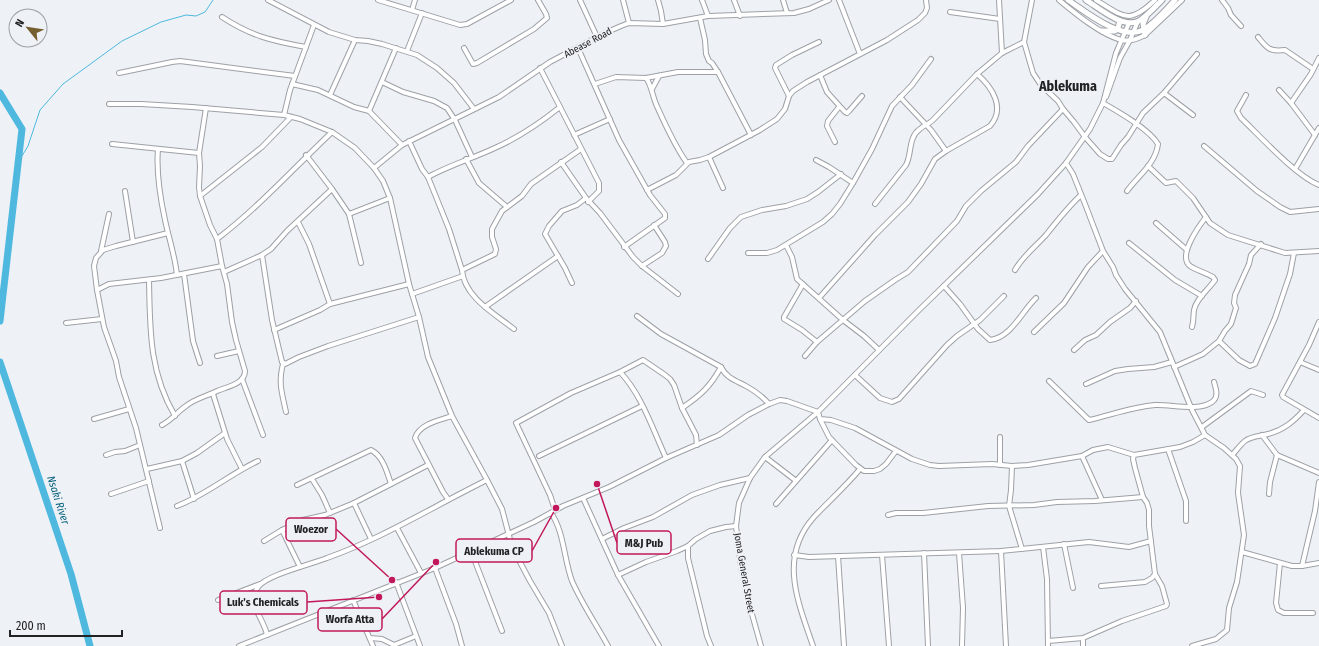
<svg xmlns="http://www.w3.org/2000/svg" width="1319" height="646" font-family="'Fira Sans Condensed',sans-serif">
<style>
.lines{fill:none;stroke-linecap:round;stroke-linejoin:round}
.stream{stroke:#4eb8df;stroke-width:1}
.river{stroke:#4eb8df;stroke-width:7}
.minor-casing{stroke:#9da1a6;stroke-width:6}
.major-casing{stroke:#9da1a6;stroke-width:7}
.minor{stroke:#fff;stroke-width:4}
.major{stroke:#fff;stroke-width:5}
.labels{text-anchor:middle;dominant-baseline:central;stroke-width:4;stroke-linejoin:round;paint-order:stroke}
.street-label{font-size:10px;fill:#212224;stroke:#eef2f7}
.water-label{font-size:11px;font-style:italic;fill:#035f79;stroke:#eef2f7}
.district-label{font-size:14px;font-weight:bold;fill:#212224;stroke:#eef2f7}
.leader{fill:none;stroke:#c2185b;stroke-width:1.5}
.callout-dot{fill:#c2185b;stroke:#eef2f7;stroke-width:1.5}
.callout{fill:#eef2f7;stroke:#c2185b;stroke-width:1.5}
.callout-label{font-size:11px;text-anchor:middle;font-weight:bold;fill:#212224}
</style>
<rect width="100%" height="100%" fill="#eef2f7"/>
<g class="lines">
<polyline class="stream" points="22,156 28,146 40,110 63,84 122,41 161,22 186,15 196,16 205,12 213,0"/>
<g class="river">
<polyline points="0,93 22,129 0,321"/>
<polyline points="0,362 71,574 90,646"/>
</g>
<g class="minor-casing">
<g id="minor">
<polyline points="268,0 329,32 355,40 368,41 382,44 417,55 437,68 454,83 474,109"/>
<polyline points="378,0 460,25 467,24 511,0"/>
<polyline points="580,0 597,37"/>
<polyline points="623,0 629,23"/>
<polyline points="658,0 661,11 663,24"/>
<polyline points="702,0 708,16"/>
<polyline points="734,0 740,16"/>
<polyline points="783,0 787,13"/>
<polyline points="839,0 860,54"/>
<polyline points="999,0 1002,53"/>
<polyline points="1032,0 1024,42 1033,73 1041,85 1058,101 1063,109 1074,122 1085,137 1100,154 1108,159 1112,159 1121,145 1128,137 1143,113 1164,93 1197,54"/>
<path d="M1059,0C1076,14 1100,34 1121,40C1130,42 1138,39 1145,35L1182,0"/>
<path d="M1096,0C1124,17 1129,25 1155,0"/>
<polyline points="1222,0 1228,8 1231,15 1241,26"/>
<polyline points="412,10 415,0"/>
<polyline points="950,12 1000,19"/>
<path d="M222,17C251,36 272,41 306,47"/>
<path d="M1258,37C1267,48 1269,52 1285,50L1313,69"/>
<polyline points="464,48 473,64 477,63 534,29 547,18 546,14 538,0"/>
<polyline points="578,48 619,140 650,195 665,214 665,218 624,247"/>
<polyline points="407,51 422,13"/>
<polyline points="540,68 599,183 599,191 588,202"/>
<polyline points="718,72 751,135"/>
<polyline points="119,73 172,62 180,61 295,76"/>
<polyline points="820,75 827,92 845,112 847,113 849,111 862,96"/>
<path d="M646,78C652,86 652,95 656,104C665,124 674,145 687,163"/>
<polyline points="382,82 403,92 434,101 447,108 455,120 472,157"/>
<polyline points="292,84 318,90 354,107 369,111 402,145"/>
<polyline points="595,84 616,77 646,78 678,72 718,72 712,63 709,61 706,54 705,40 700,18"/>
<polyline points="652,89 659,76"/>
<polyline points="1279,90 1291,103 1315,135"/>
<polyline points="1164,93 1193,115"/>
<polyline points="330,95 355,40"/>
<path d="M1246,95L1237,111L1241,118C1261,137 1295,175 1319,185"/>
<polyline points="789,96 775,68 776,65 792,55 819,42"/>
<polyline points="900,97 931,130 946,151"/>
<polyline points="1106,97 1120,58 1130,40 1138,21"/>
<path d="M1103,103C1119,112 1149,129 1158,144C1156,163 1138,176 1127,191"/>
<polyline points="1291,103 1311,74 1319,58"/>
<polyline points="109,104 141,104 192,107 284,115 300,119 332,132 355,148 374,168 383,181 390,198 409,284 419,317 428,357 452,416 487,480 502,509 512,547 530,581 549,613 562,646"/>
<polyline points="369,111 396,48"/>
<polyline points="284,115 290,90 314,25"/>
<polyline points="574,135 610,119"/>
<path d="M409,141L422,169L428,177L449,229L462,270C464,297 495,314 514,329"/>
<polyline points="835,142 827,126 828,121 839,107"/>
<polyline points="112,144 199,153"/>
<polyline points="1204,146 1257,191 1280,207 1290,212 1319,209"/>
<path d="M158,149C156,173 160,197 165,220C169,239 175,256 177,275"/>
<polyline points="306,155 332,189 349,214 361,263"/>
<polyline points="709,157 723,188"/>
<polyline points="466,159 479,183 507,207"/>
<polyline points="816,160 829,167 853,183"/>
<polyline points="561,162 586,198 600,213 633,257 642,266 678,294"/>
<polyline points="1066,163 1073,174 1085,204 1103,251 1113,267 1116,275 1125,289 1160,332 1192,410 1205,435 1224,448 1236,459 1240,466 1238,493 1244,535 1237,582 1229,608 1227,630 1216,639 1192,646"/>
<polyline points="1148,166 1166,183 1176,181 1193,198 1210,223 1228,235 1285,253 1319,251"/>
<polyline points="374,168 402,145 499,97 550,62 603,34 621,26 629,23 663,24 708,16 794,13 809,9 829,0"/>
<polyline points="1295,169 1319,128"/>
<path d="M428,177C450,165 474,158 497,147C519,137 540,123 560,107"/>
<polyline points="647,190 676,175 689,162 700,160 709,157 760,130 777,119 785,109 789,96 793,91 807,82 887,40 918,20 925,13 927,8 926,0"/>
<polyline points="125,191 133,242"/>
<polyline points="200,196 262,147 291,117"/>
<path d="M875,204L906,165C912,154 908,137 920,129C924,125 929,124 933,120L977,74L1002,53L1024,42"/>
<polyline points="349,214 390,198"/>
<polyline points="1156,223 1187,250"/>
<path d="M217,239C259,207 294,168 332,132"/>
<polyline points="1129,243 1175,280 1202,296"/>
<polyline points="786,245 792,257 797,279 843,320 864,336 879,350"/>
<polyline points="101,251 109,214"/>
<polyline points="748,253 767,253 777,250 823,222 832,214 840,204 853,183 872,149 892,106 912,85 931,59"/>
<polyline points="262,255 272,320 282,362 285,364 299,357 328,346 419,317"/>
<polyline points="708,259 730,228 741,217 762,210 786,206 807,199 818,192 841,174"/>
<polyline points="642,266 662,253 666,246 665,242 654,225"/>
<polyline points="462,270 495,254 496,249 492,237 492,229 502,211 522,196 531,184 581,149"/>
<path d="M1015,270C1023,256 1035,247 1046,235C1057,221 1068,207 1081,195"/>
<polyline points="224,272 262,255 271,249 287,231 332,189"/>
<polyline points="184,274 193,341 200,363"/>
<path d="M149,280C150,329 149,372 175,416"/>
<polyline points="572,283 565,268 545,234 549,226 562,211 577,205 586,198"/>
<polyline points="803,284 784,317 784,319 802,330 817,342"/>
<path d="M944,286L960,304L978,329L990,340C1011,338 1022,311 1036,298"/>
<polyline points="97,290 94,266 96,258 103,250 116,246 168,233"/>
<polyline points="412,294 463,276"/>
<path d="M819,298L875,235L908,202L921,184L935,159L946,151L990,126C1006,108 992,87 977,74"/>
<polyline points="330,304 409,284"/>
<polyline points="485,307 558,256"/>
<path d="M637,316L661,334L721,367C726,378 737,381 746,386C755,391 763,397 769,404"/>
<polyline points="1319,322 1309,345 1282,395 1283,397 1319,418"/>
<polyline points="66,323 102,319"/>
<path d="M1192,327C1194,321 1193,316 1194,310C1196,299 1208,290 1215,280L1213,277C1206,273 1196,270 1190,266C1177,256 1199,226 1206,217"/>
<polyline points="274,330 320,310 330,304 309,244 298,222"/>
<polyline points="1034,332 1064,303 1088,267 1103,251"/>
<polyline points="1219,341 1239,360 1250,366 1255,364 1275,318 1290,274 1294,253"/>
<polyline points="1074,350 1085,340 1096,335 1110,322 1130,308 1136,301"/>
<polyline points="217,356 239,351"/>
<polyline points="805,356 817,342 865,301 895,280 908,272 957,221 966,206 981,191 1016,162 1028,146 1063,109"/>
<polyline points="1300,362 1319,370"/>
<path d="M283,364C278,383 282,393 286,412"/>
<polyline points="1174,367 1203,354 1219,341 1225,331 1231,324 1236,308 1234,303 1235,295 1249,264 1251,255 1261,244"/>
<polyline points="620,372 643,360 665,375 670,379 674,385 682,408 696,435 697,445"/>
<polyline points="855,375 880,398 892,402 899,399 947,345 957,336 980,320 1004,296"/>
<polyline points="242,379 263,435"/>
<path d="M1049,381L1089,420C1111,415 1132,407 1155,405C1171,404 1198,412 1212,402C1219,397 1216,389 1214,382"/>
<polyline points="1086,384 1115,371 1128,369 1154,367 1172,362"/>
<polyline points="213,394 227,439 242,469"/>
<path d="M682,408C701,395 710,387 721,367"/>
<polyline points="818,412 820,419 831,420 855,428 912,459 930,465 939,466 992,464 1012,466 1028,465 1082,456 1093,450 1108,447 1134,455"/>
<polyline points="94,419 129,409"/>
<polyline points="820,419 829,437 856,465 864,471 874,471 880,469 886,464 896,451"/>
<path d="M162,425C172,420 177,412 186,406C194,399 207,396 217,391C226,387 245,384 245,371L236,340L232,322L227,284L222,266L217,239L210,225L200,196L199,187L200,166L199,153L206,108"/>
<polyline points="1202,427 1251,391 1263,395"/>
<polyline points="1262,435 1277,455 1270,482 1269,494"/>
<polyline points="1168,449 1186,501 1186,521"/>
<polyline points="106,455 115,452 125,451 140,445"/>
<path d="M1232,455C1236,451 1240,445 1245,441C1251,436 1261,436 1268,434C1284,430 1294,421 1304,410"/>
<polyline points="1277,455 1319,473"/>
<polyline points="539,456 642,406"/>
<polyline points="1082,456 1102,500"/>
<polyline points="765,457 795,480"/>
<polyline points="182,461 194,499"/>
<polyline points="1000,465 1000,437"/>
<polyline points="1012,466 1011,490 1009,506 1022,549"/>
<polyline points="147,469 182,461 197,453 225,433"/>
<polyline points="312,479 322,495 330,513"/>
<path d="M297,485L371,450C383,456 387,472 391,484"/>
<polyline points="111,494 149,481"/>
<polyline points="583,498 618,575 659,646"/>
<path d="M448,499L443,492L415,438C419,424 440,420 452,416"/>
<polyline points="354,503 371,539"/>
<polyline points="776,504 832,440"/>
<path d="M177,506C206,495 230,474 258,461"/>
<path d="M555,510L550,495L516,423L571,393L620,372C642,395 653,430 666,458"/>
<path d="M551,513C564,531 564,560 572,581C582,604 596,624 608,646"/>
<polyline points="888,515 896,513 923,513 988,506 1034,505 1057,502 1095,501 1143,497"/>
<polyline points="160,528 136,428 119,377 116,361 104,327 97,290 109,284 161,278 222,266"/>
<polyline points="397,528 421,573"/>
<polyline points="282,530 300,567"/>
<polyline points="602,539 624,528 653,517 692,495 720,485 750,478"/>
<polyline points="264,541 282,530 303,520 325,515 354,503 428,465"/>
<polyline points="1064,544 1073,588"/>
<polyline points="688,546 688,558 707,636 711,646"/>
<polyline points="1043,547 1047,579 1048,646"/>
<polyline points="471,551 502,631"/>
<polyline points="1001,551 1006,646"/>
<polyline points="1242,552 1292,566 1302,566 1319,563"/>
<polyline points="924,553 928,646"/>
<polyline points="959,553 963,608 962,646"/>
<polyline points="794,555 809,557 1001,551 1089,542 1129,547 1151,541"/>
<polyline points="882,555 889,646"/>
<polyline points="838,556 844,646"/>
<polyline points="1280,563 1276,603 1278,610 1284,613 1313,613"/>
<polyline points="1302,566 1315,511 1319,482"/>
<polyline points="435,568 456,624 462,646"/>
<polyline points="618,575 646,562 677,551 688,546 696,539 710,531 726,527 736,526"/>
<polyline points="396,582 420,646"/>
<polyline points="1101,586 1145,582 1152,578 1155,574 1149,526 1149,510 1147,503 1143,497 1135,468 1133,459 1134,455 1180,447 1193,442 1205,435"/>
<polyline points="218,600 260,584"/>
<polyline points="353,600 373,646"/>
<path d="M267,635C264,618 246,604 258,587C266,575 312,564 327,558C383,538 434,506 487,480"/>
<polyline points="370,638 382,639 394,645 416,636"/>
<polyline points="1083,638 1083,646"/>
<polyline points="1048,641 1083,638 1122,621 1166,606 1167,604 1162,586 1155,574"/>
<polyline points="239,646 435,568 534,522 563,506 609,487 666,458 719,435 748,415 769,404 780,400 787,401 818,412"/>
<polyline points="761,646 748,600 741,567 736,526 739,503 750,478 765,457 818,412 917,312 1038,194 1066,163 1090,129 1103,103 1116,53 1129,23"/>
<path d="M813,646C798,602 778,557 814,517C829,501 846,486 860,469"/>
</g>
</g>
<g class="major-casing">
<g id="major">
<path d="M1068,0C1086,12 1121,41 1143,30C1154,24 1167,9 1175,0"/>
<path d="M1086,0C1099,8 1123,29 1139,21C1147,16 1155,7 1162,0"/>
<polyline points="1102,31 1115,31 1118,28 1120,21"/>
<polyline points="1145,35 1143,24 1146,17"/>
</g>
</g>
<use href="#minor" class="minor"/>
<use href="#major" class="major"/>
</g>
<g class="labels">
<g class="street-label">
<text transform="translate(588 43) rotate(-28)">Abease Road</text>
<text transform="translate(744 573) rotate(80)">Joma General Street</text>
</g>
<g class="water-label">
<text transform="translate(58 500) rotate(72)">Nsaki River</text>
</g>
<g class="district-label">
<text x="1068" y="86">Ablekuma</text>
</g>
</g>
<path class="leader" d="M392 580L336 529M597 484L617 543M556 508L532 551M379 597L307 602M436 562L382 619"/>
<g class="callout-dot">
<circle cx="392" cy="580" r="4"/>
<circle cx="597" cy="484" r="4"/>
<circle cx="556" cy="508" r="4"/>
<circle cx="379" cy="597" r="4"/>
<circle cx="436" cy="562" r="4"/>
</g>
<g class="callout">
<rect x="286" y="518" width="50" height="23" rx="4"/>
<rect x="617" y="531" width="54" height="23" rx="4"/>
<rect x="456" y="539" width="76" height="23" rx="4"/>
<rect x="220" y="591" width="87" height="23" rx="4"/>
<rect x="318" y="608" width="64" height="23" rx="4"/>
</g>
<g class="callout-label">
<text x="311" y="533">Woezor</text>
<text x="644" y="547">M&amp;J Pub</text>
<text x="494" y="555">Ablekuma CP</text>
<text x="263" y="606">Luk’s Chemicals</text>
<text x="350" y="623">Worfa Atta</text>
</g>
<g transform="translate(28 28) rotate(300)"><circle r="19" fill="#eef2f7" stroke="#9c9fa3"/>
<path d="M0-3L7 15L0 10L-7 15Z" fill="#755f2e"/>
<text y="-6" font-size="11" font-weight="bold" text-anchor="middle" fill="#212224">N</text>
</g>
<path d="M10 630v6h112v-6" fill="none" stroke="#212224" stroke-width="2"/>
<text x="16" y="630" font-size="12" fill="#212224" stroke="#eef2f7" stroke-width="3" paint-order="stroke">200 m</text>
</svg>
